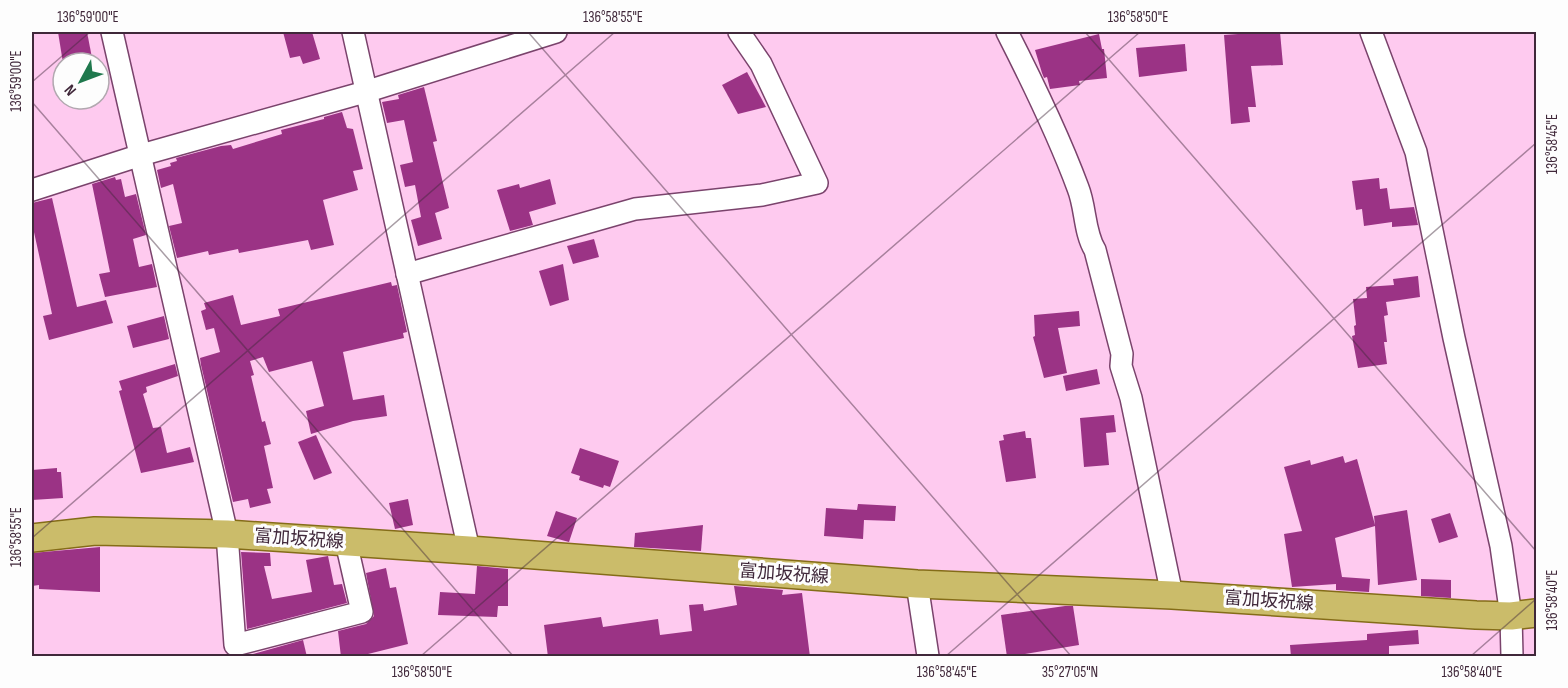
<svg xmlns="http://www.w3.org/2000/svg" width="1568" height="688" font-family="'Sofia Sans Condensed','Noto Sans JP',sans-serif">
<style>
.building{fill:#9b3385}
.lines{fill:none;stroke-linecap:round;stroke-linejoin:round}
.minor-casing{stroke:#7a436c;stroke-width:24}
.major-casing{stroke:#846c18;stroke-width:30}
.minor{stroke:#fff;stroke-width:21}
.major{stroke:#cbbc6a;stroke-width:27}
.ticks{fill:none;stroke:#40283a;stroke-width:1.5;stroke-opacity:0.45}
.labels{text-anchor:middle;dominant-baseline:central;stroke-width:6;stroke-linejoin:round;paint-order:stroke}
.street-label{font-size:18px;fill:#40283a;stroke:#fdfdfd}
.neatline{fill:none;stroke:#40283a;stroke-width:2}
.ticks-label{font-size:15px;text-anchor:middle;fill:#40283a}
</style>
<rect width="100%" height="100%" fill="#fecaef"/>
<g class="building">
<polygon points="58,32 87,32 93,63 63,63"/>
<polygon points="283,32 312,32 320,59 303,64 300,56 290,58"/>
<polygon points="1237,32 1280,32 1283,65 1251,66 1256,107 1248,107 1250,122 1231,124 1224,35 1238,34"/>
<polygon points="1099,34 1102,49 1104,49 1107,78 1079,81 1080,85 1050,89 1047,77 1044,78 1042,73 1035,50"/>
<polygon points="1185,44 1187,71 1139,77 1136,48"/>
<polygon points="747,72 766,107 738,114 722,85"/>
<polygon points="424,87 437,141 433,142 449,208 435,213 442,239 418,246 411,220 421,217 415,185 405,187 400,165 413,162 404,120 387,123 382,102 399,99 398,95"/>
<polygon points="342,112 347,128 353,129 363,169 353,171 358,190 323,200 334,245 311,250 308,240 239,253 238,249 209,255 208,251 177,258 169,226 182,223 173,184 161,188 157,170 171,166 170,163 177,161 176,158 221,146 231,145 233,149 282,134 281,130 324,119 324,117"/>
<polygon points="115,177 116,180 121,179 125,197 136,194 146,235 133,239 139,267 152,264 157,287 105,297 99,274 110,272 92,184"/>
<polygon points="1379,178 1380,189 1387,188 1390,209 1414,207 1418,225 1392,227 1392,222 1364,226 1362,209 1356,210 1352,181"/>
<polygon points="550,179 556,204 529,212 533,225 510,231 497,190 519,184 520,188"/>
<polygon points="52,198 77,307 106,300 113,323 49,340 43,316 52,314 32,223 32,203"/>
<polygon points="594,239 599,257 573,264 567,246"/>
<polygon points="563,264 569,300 550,306 539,271"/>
<polygon points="1418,276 1420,297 1386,302 1388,315 1384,316 1387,342 1384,342 1387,364 1358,368 1352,336 1355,335 1354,326 1356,325 1353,299 1367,298 1366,287 1394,285 1393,279"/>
<polygon points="391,282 392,286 397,285 407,332 403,333 404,338 343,352 353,400 384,395 387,416 353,421 311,434 306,411 324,406 312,361 269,372 263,357 250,361 254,375 251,376 262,422 265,421 271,444 264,446 273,488 267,489 271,503 250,508 248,499 233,502 201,365 200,358 220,352 214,328 206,330 201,311 206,309 204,303 233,295 241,325 280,316 278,309"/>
<polygon points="1079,311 1080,326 1058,328 1067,373 1044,378 1033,337 1035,336 1034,315"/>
<polygon points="164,316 169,339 133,348 127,326"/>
<polygon points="175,364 178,376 146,387 147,392 143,394 153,428 161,427 167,453 190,447 194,462 141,473 119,391 122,390 119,381"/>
<polygon points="1097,369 1100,384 1066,391 1063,376"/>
<polygon points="1114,415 1116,432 1106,433 1109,465 1084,467 1080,418"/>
<polygon points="1025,431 1026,438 1031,438 1036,478 1006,482 999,441 1004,440 1003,435"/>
<polygon points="316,435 332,473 314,480 298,442"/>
<polygon points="580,448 619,461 610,487 604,485 603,488 579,480 580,476 571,473"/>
<polygon points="1343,456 1345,463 1357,459 1375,525 1374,516 1407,510 1417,580 1378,585 1375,526 1335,538 1342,577 1370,579 1369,592 1336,590 1336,584 1292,587 1284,534 1302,531 1284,467 1310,460 1311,465"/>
<polygon points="57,468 57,472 61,472 63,498 32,500 32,470"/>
<polygon points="408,499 413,525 395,529 389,503"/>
<polygon points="858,504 896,506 895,521 864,520 863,539 824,536 826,508 857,510"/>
<polygon points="556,511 577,518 569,542 547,536"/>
<polygon points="1450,513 1458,537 1439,543 1431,519"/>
<polygon points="703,525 701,551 634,547 635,533"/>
<polygon points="100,547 100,592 39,589 39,585 32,586 32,553"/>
<polygon points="241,552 270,553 271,566 264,566 272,599 312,592 306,560 328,556 334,585 342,584 347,603 247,629"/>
<polygon points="477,566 508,569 508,606 498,606 497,617 438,615 440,592 475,594"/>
<polygon points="386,568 390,588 396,587 408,644 356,657 341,657 338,631 366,624 374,616 366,573"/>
<polygon points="1421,579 1451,580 1451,598 1421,596"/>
<polygon points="734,586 783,590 782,595 802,593 810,657 548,657 544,625 601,617 603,627 658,619 660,635 692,631 689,605 703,604 704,611 737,605"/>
<polygon points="1065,606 1073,606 1079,645 1007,657 1001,615"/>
<polygon points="1418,630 1419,644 1389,646 1389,655 1291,657 1290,645 1367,640 1367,634"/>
<polygon points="303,640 307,657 253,657 253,654"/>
</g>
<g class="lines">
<g class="minor-casing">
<g id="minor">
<polyline points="112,32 227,534 235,645 362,612 346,542"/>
<polyline points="353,32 469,550"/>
<path d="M1007,32C1033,83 1058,134 1078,188C1086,208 1084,232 1095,250L1122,354L1121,366L1131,398L1172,595"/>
<polyline points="1371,32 1416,152 1454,338 1501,546 1511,616 1512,656"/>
<polyline points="32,190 141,155 365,92 556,32"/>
<polyline points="407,274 635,209 762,195 817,183 761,64 739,32"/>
<polyline points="917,584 928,656"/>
</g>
</g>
<g class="major-casing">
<polyline id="major" points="32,538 95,531 227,534 469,550 917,584 1172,595 1476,615 1511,616 1536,613"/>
</g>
<use href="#minor" class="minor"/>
<use href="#major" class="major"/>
</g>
<path class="ticks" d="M528,32L1071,656M1085,32L1536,551M32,82L90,32M32,102L513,656M32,538L615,32M421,656L1140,32M946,656L1536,143M1471,656L1536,599"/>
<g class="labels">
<g class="street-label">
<text transform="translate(299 539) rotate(4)">富加坂祝線</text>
<text transform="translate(784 574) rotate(4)">富加坂祝線</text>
<text transform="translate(1269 601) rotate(4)">富加坂祝線</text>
</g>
</g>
<rect width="1568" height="688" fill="none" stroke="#fdfdfd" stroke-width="66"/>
<g transform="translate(81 81) rotate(229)"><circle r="28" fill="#fdfdfd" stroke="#b1a8af" stroke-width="1.5"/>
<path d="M0-4.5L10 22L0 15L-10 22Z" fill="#1f784d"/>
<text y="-9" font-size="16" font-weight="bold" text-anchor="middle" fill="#40283a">N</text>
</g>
<rect x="33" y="33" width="1502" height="622" class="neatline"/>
<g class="ticks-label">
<text x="88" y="22">136°59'00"E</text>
<text x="613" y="22">136°58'55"E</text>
<text x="1138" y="22">136°58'50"E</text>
<text transform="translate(16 81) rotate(-90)" y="5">136°59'00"E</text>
<text transform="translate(1552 144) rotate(-90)" y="5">136°58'45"E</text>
<text transform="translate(16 537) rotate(-90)" y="5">136°58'55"E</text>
<text transform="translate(1552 600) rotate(-90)" y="5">136°58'40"E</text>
<text x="422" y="677">136°58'50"E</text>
<text x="947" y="677">136°58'45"E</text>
<text x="1070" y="677">35°27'05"N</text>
<text x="1472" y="677">136°58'40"E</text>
</g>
</svg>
